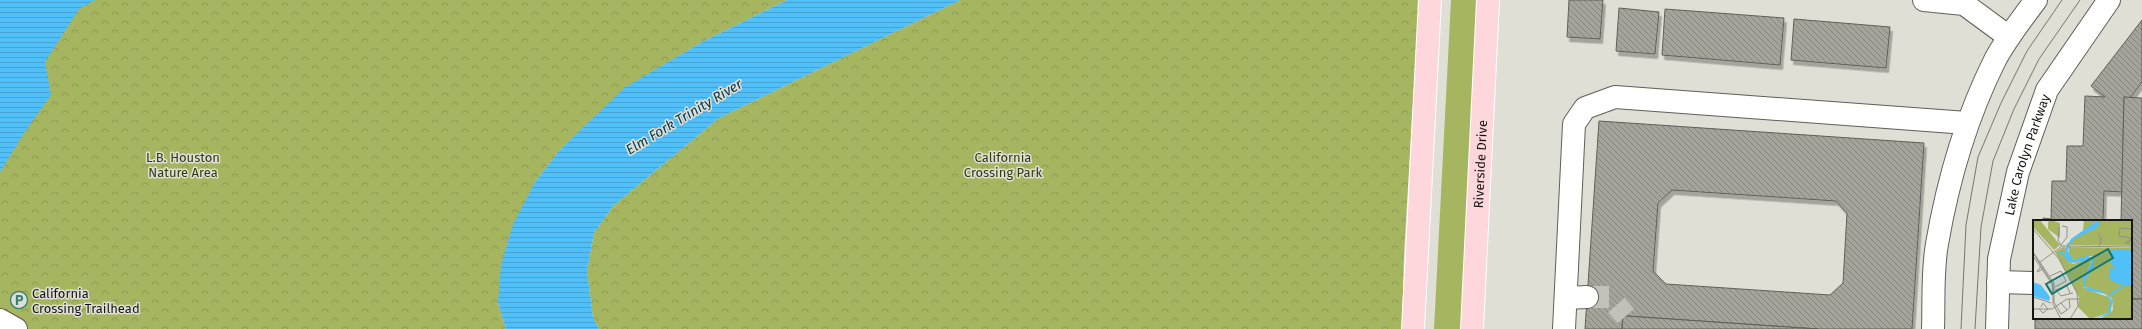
<svg xmlns="http://www.w3.org/2000/svg" width="2142" height="329" font-family="'Fira Sans',sans-serif">
<style>
.green{fill:#a5b560}
.park{fill:url(#park-crowns)}
.water{fill:url(#water-rules)}
.building{fill:url(#building-back-hatch);stroke:#615f58;fill-rule:evenodd;filter:url(#shadow)}
.lines{fill:none;stroke-linecap:round;stroke-linejoin:round}
.minor-tunnel{stroke:#c2c1b9;stroke-width:22;stroke-dasharray:22 11;stroke-linecap:butt}
.minor-casing{stroke:#605e57;stroke-width:24}
.major-casing{stroke:#fff;stroke-width:24}
.minor{stroke:#fff;stroke-width:22}
.major{stroke:#fed7dd;stroke-width:22}
.tram{stroke:#777670;stroke-width:1}
.labels{text-anchor:middle;dominant-baseline:central;stroke-width:3;stroke-linejoin:round;paint-order:stroke}
.street-label{font-size:13px;fill:#171613;stroke:#e0dfd6}
.park-label{font-size:13px;fill:#32390f;stroke:#e0dfd6}
.poi-label{font-size:13px;fill:#171613;stroke:#e0dfd6;text-anchor:start}
.water-label{font-size:14px;font-style:italic;fill:#03364c;stroke:#e0dfd6}
.inset-river{fill:none;stroke:#51c0f9;stroke-width:2}
.inset-road{fill:none;stroke:#908f88;stroke-width:1}
.view{fill:#0f766e;fill-opacity:0.15;stroke:#0f766e;stroke-width:2}
.inset-edge{fill:none;stroke:#171613;stroke-width:2}
</style>
<defs>
<pattern id="park-crowns" width="20" height="18" patternUnits="userSpaceOnUse"><rect width="20" height="18" fill="#a5b560"/><path d="M2 6a3 3 0 1 1 6 0M12 15a3 3 0 1 1 6 0" fill="none" stroke="#8d9b52"/></pattern>
<pattern id="water-rules" width="6" height="5" patternUnits="userSpaceOnUse"><rect width="6" height="5" fill="#51c0f9"/><path d="M0 2.5h6" fill="none" stroke="#46a4d5"/></pattern>
<pattern id="building-back-hatch" width="6" height="6" patternUnits="userSpaceOnUse"><rect width="6" height="6" fill="#a5a49b"/><path d="M-1 5l2 2M0 0l6 6M5-1l2 2" fill="none" stroke="#85857d"/></pattern>
<filter id="shadow"><feDropShadow dx="2.5" dy="4.5" stdDeviation="0" flood-color="#0004"/></filter>
</defs>
<rect width="100%" height="100%" fill="#e0dfd6"/>
<polygon class="green" points="1451,0 1478,0 1461,329 1434,329"/>
<g class="park">
<polygon points="0,0 787,0 702,42 625,88 559,151 535,182 498,303 506,329 0,329"/>
<polygon points="960,0 1419,0 1404,254 1402,329 599,329 593,318 587,271 594,233 613,206 719,118"/>
</g>
<g class="water">
<polygon points="0,0 95,0 79,9 45,62 51,95 24,133 0,172"/>
<polygon points="787,0 960,0 719,118 613,206 594,233 587,271 593,318 599,329 506,329 498,303 501,265 513,224 535,182 559,151 624,88 702,42"/>
</g>
<g class="building">
<polygon points="1569,0 1603,0 1600,39 1567,37"/>
<polygon points="1619,8 1659,12 1655,54 1616,51"/>
<polygon points="1665,9 1784,18 1780,65 1662,55"/>
<polygon points="1794,19 1890,27 1886,68 1791,60"/>
<polygon points="2142,20 2142,82 2130,98 2124,97 2122,192 2104,191 2103,221 2043,221 2043,218 2051,219 2052,181 2066,181 2067,146 2083,146 2085,96 2105,97 2091,86"/>
<polygon points="2124,97 2142,98 2142,299 2131,299 2131,221 2121,221"/>
<path d="M1599,121L1924,143L1912,329H1818L1626,316H1623L1622,329H1585ZM1672,190L1836,201L1847,213L1843,283L1830,295L1666,284L1653,271L1658,203Z"/>
<polygon points="2131,299 2142,299 2142,329 2035,329 2035,318 2131,318"/>
<polygon points="1623,316 1626,316 1818,329 1622,329"/>
</g>
<g class="lines">
<polyline class="minor-tunnel" points="1587,297 1609,297 1626,316"/>
<g class="minor-casing">
<g id="minor">
<polyline points="1924,0 1964,4 2009,37"/>
<polyline points="1998,282 2034,283"/>
<polyline points="1566,298 1587,297"/>
<polyline points="0,320 16,329"/>
<polyline points="1564,329 1574,124 1585,108 1615,97 1967,123"/>
<path d="M1933,329C1934,301 1932,272 1937,244C1948,180 1966,118 1995,60C2006,39 2021,20 2036,0"/>
<path id="s1" d="M1997,329L1999,259L2018,172L2047,90L2109,0"/>
</g>
</g>
<g class="major-casing">
<g id="major">
<polyline points="1413,329 1430,0"/>
<path id="s2" d="M1472,329L1488,0"/>
</g>
</g>
<use href="#minor" class="minor"/>
<use href="#major" class="major"/>
<g class="tram">
<polyline points="1961,329 1966,225 1978,157 2001,103 2027,51 2062,0"/>
<polyline points="1975,329 1981,227 1993,161 2014,109 2039,59 2080,0"/>
</g>
</g>
<defs>
<g id="parking-ring" transform="scale(0.9)"><circle r="9.5" fill="#e0dfd6" stroke="#3b7f74" stroke-width="1.5"/><path d="M-3.5-5.5H1a3.5 3.5 0 0 1 0 7H-1V5.5H-3.5ZM-1-3.4V-.6H.8a1.4 1.4 0 0 0 0-2.8Z" fill="#3b7f74"/></g>
</defs>
<g fill-rule="evenodd">
<use href="#parking-ring" x="19" y="300"/>
</g>
<g class="labels">
<g class="street-label">
<text stroke="none"><textPath href="#s1" startOffset="178">Lake Carolyn Parkway</textPath></text>
<text stroke="none"><textPath href="#s2" startOffset="165">Riverside Drive</textPath></text>
</g>
<g class="park-label">
<text x="183" y="157">L.B. Houston<tspan x="183" dy="15">Nature Area</tspan></text>
<text x="1003" y="157">California<tspan x="1003" dy="15">Crossing Park</tspan></text>
</g>
<g class="poi-label">
<text x="32" y="293">California<tspan x="32" dy="15">Crossing Trailhead</tspan></text>
</g>
<g class="water-label">
<text transform="translate(684 117) rotate(-31)">Elm Fork Trinity River</text>
</g>
</g>
<g transform="translate(2033 220)">
<rect width="99" height="99" fill="#e0dfd6"/>
<path d="M0,0H7L27,25L21,30L0,7Z" fill="#a5b560"/>
<path d="M18,0L27,3V18L15,9V2ZM51,0H99V26L33,25L50,11ZM30,27H32L35,41L40,44L55,38L59,40L51,58V68L75,77L79,83L75,93L57,99L45,87L46,77L22,32ZM36,27L99,28V99H67L80,90L79,78L67,71L53,67L52,60L61,38L58,36L40,40L36,35Z" fill="#a5b560"/>
<path d="M65,0H68L64,8L43,18L37,24L35,31L40,40L54,36L61,38V46L53,58V67L69,71L80,80L77,94L61,99L75,93L78,81L72,74L54,70L50,65V58L59,42L58,39L39,43L35,41L32,29L38,19ZM93,29L99,31V65L94,66L78,61L76,56L77,48L82,49L77,42L79,30ZM0,62L8,65L17,77L16,81L0,76Z" fill="#51c0f9"/>
<path class="inset-river" d="M26,33L29,32L36,41M76,76L92,64"/>
<path class="inset-road" d="M26,7L25,20L28,26M0,9L26,39L44,73L45,86L37,99M98,9L87,8L86,16L99,18M65,13L68,19L66,27M97,20L92,23H96L98,18M28,25L34,17V7L29,6M0,32L21,63V82L28,94L34,90L28,83M0,33L20,64V84L28,99M0,36L19,64L20,72M6,43L29,26L99,27M8,46L4,52L10,49M17,56L28,51L33,61L22,67M22,70L34,66L37,73M24,71L28,76L40,73M0,77L18,83M0,89H19L34,79H46M6,89L10,93L15,89L10,83L8,87M34,90L37,87L36,79"/>
<path class="view" d="M75,29L80,38L19,74L13,64Z"/>
<rect width="99" height="99" class="inset-edge"/>
</g>
</svg>
